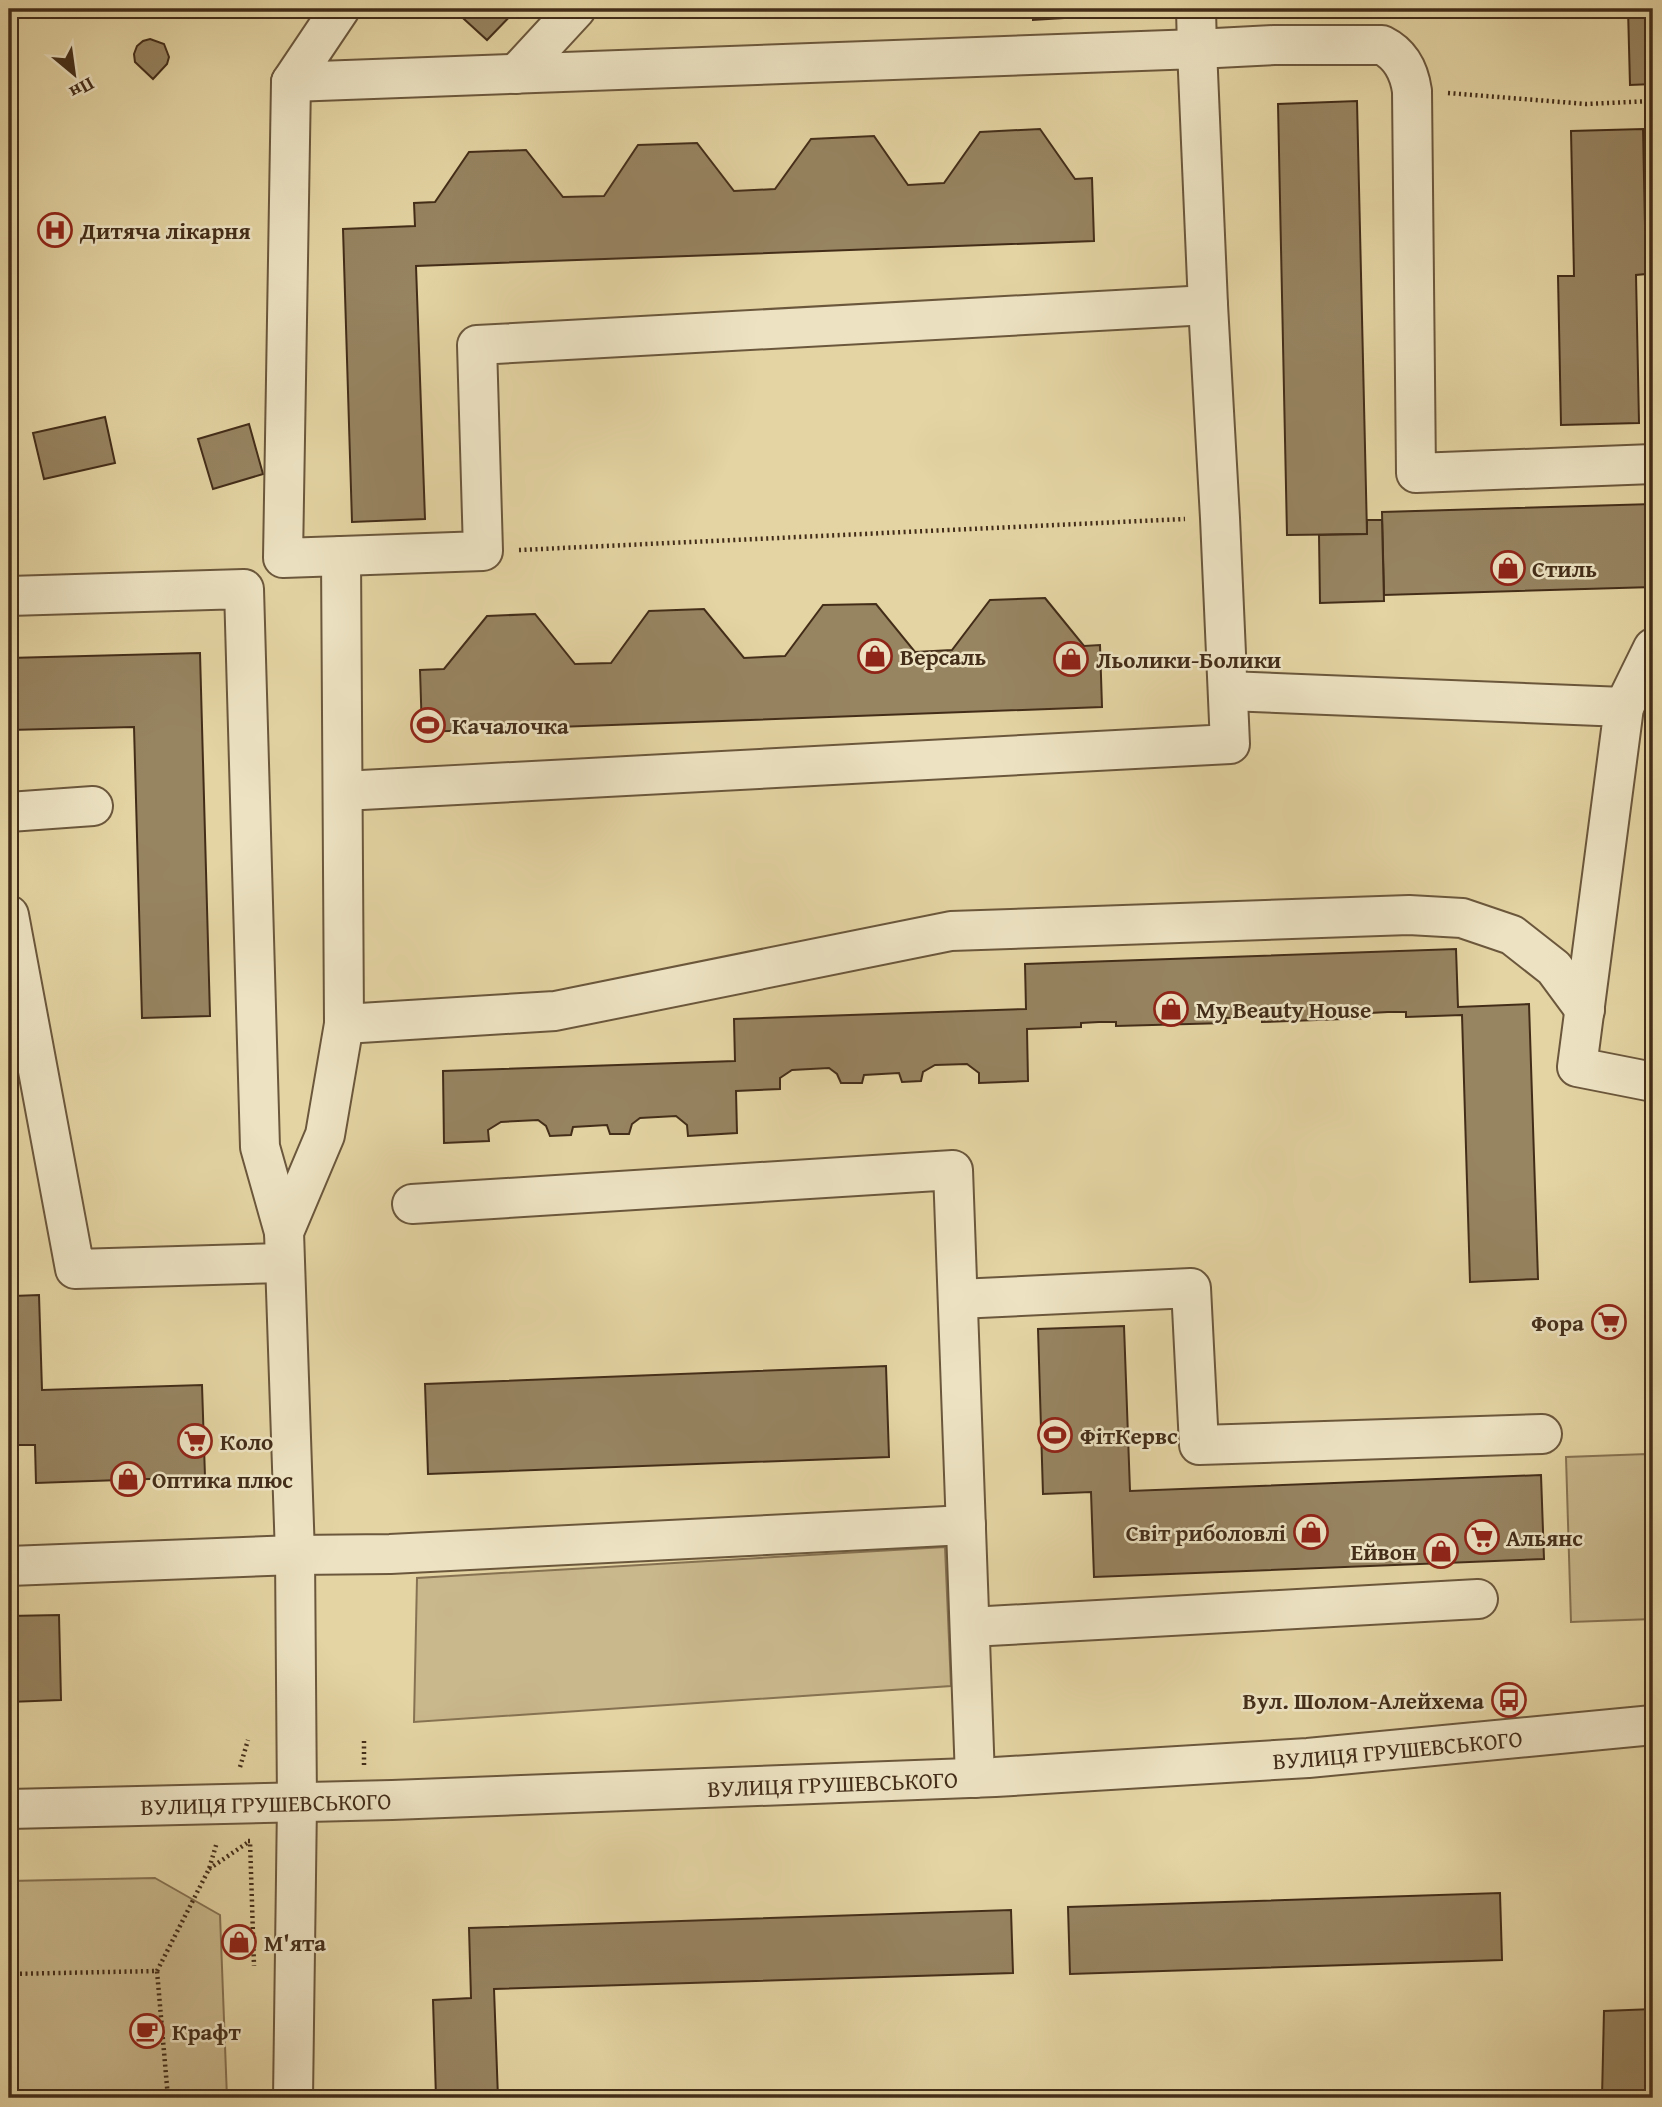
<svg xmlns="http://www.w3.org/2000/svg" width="1662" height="2107" font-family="'Gentium Book Plus',serif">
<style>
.green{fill:#c9b88c;stroke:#867252;stroke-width:2}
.building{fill:#978461;stroke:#432d19;stroke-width:2}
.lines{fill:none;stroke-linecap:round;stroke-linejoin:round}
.minor-casing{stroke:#6b573c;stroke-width:42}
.path{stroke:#432d19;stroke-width:4.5;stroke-dasharray:2 3.5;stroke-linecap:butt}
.minor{stroke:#ede3c3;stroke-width:38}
.labels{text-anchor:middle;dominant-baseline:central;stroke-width:5;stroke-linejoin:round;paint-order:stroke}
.poi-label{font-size:23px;font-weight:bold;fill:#432d19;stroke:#ede3c3;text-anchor:start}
.street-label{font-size:23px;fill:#432d19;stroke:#ede3c3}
</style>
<rect width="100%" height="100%" fill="#e4d4a3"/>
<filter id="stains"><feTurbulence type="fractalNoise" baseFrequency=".00286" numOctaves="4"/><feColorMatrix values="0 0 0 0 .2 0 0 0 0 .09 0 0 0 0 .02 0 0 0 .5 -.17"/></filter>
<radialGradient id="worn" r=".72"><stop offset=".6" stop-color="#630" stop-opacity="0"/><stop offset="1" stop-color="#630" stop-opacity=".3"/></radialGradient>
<g class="green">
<polygon points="1647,1454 1653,1619 1571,1622 1566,1457"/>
<polygon points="945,1547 951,1686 414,1722 417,1578"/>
<polygon points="155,1878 220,1915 227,2098 9,2098 9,1881"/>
</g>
<g class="building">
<polygon points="453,9 517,9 487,40"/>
<polygon points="1033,9 1096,9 1096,16 1033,20"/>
<polygon points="1628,9 1653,9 1653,84 1630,85"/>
<polygon points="150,39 164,44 169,57 167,64 153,79 135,62 134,54 137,46 143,41"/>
<polygon points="1357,101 1367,534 1287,535 1278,104"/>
<polygon points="1040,129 1075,179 1092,178 1094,241 416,266 425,519 352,522 343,229 415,226 414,203 435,202 469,152 526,150 563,197 604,196 638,145 697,143 734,191 775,189 811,139 874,136 908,185 944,183 980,132"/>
<polygon points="1643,129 1646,274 1636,275 1639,423 1561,425 1558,276 1574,276 1571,131"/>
<polygon points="105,417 115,463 44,479 33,433"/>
<polygon points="249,424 263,474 213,489 198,439"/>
<polygon points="1653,504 1653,587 1384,595 1382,512"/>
<polygon points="1367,520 1382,520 1384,601 1320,603 1319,535 1367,534"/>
<polygon points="1045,598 1084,646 1100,645 1102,707 422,732 420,670 444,669 487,616 535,614 575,664 611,663 649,611 704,609 744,658 785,656 823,605 876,604 915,652 952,650 990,600"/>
<polygon points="200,653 210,1016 142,1018 134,727 9,730 9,658"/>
<polygon points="1456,949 1458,1007 1529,1004 1538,1279 1470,1282 1462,1015 1406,1017 1406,1012 1388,1012 1370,1013 1370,1018 1262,1022 1262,1017 1225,1018 1226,1023 1116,1026 1116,1022 1099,1022 1081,1023 1081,1027 1027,1029 1028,1081 979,1083 979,1073 967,1064 935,1065 923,1072 921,1081 902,1082 899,1073 864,1075 862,1083 841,1083 837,1074 829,1068 792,1070 780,1078 780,1089 736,1091 737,1133 688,1136 687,1125 676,1116 640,1118 632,1124 629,1134 610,1134 607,1125 573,1127 571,1135 550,1136 546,1126 538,1120 501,1122 488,1130 489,1141 444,1143 443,1071 735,1061 734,1019 1026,1009 1025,964"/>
<polygon points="9,1151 13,1296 39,1295 42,1390 202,1385 205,1477 36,1483 35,1445 9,1445"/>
<polygon points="1124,1326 1130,1491 1541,1475 1544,1559 1094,1577 1091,1492 1043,1494 1038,1329"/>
<polygon points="886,1366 889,1457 428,1474 425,1384"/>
<polygon points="59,1615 61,1700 9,1702 9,1616"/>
<polygon points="1500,1893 1502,1960 1070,1974 1068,1907"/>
<polygon points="1011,1910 1013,1973 494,1989 498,2098 436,2098 433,2000 471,1998 469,1928"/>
<polygon points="1653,2009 1653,2098 1602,2098 1604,2011"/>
</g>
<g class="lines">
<g class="minor-casing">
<g id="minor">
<polyline points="340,9 291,82 1197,49 1208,305 1220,518 1230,744 343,791"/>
<path d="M1196,9L1197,49L1274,45H1382C1400,54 1409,70 1412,91L1416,473L1653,464"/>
<polyline points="516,74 576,9"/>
<polyline points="291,82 283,558 341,556 344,1024 325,1135 284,1232 295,1555 297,1803 293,2098"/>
<polyline points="341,556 483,551 477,345 1208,305"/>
<polyline points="9,596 244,589 260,1147 284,1232"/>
<polyline points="1228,691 1624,707 1577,1067 1653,1082"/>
<polyline points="1624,707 1653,648"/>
<polyline points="9,812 93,806"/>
<polyline points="9,915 75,1269 284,1263"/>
<polyline points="344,1024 555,1011 951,931 1409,915 1462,918 1512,935 1554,968 1585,1010"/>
<polyline points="412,1204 953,1170 975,1778"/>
<polyline points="958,1299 1191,1288 1199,1445 1542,1434"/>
<polyline points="9,1566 295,1555 390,1554 966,1525"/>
<polyline points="970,1627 1478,1599"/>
<path id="s1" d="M9,1809L392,1800L995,1777L1308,1758L1653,1725"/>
</g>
</g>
<g class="path">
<polyline points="1448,93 1586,104 1653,101"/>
<polyline points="519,550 1185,519"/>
<polyline points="364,1765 364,1738"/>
<polyline points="240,1767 248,1740"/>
<polyline points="248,1841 250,1841 254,1966"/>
<polyline points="209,1869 247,1843"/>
<polyline points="157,1971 209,1869 217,1842"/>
<polyline points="9,1974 157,1971 168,2098"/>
</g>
<use href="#minor" class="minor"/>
</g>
<defs>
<g id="hospital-ring" transform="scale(1.75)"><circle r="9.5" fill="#ede3c3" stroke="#8f2418" stroke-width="1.5"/><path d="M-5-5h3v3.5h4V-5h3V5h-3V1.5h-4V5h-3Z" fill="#8f2418"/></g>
<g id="shop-ring" transform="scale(1.75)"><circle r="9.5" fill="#ede3c3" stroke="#8f2418" stroke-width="1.5"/><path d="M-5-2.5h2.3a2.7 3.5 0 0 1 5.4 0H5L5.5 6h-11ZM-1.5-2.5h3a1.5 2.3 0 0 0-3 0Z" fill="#8f2418"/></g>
<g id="stadium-ring" transform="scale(1.75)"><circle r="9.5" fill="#ede3c3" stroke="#8f2418" stroke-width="1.5"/><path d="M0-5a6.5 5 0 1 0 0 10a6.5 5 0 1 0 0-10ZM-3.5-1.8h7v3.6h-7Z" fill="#8f2418"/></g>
<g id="supermarket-ring" transform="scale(1.75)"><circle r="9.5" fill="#ede3c3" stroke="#8f2418" stroke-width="1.5"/><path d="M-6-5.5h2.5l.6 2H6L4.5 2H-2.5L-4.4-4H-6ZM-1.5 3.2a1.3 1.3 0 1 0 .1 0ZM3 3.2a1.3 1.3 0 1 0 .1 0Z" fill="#8f2418"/></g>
<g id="bus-ring" transform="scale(1.75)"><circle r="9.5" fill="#ede3c3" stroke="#8f2418" stroke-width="1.5"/><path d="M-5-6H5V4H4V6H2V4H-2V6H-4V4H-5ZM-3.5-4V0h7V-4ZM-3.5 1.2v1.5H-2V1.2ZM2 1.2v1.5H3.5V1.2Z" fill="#8f2418"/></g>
<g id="cafe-ring" transform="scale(1.75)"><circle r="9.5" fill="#ede3c3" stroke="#8f2418" stroke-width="1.5"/><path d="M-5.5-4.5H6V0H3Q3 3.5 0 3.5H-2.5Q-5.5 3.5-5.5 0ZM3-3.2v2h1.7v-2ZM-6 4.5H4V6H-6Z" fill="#8f2418"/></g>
</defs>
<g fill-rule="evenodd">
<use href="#hospital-ring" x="55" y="230"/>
<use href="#shop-ring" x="1508" y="568"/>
<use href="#shop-ring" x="875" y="656"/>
<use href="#shop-ring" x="1071" y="659"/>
<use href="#stadium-ring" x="428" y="725"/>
<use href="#shop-ring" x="1171" y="1009"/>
<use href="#supermarket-ring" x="1609" y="1322"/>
<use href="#stadium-ring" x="1055" y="1435"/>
<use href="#supermarket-ring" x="195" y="1441"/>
<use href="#shop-ring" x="128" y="1479"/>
<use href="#shop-ring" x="1311" y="1532"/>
<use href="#supermarket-ring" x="1482" y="1537"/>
<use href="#shop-ring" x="1441" y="1551"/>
<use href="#bus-ring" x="1509" y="1700"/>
<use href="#shop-ring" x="239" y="1942"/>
<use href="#cafe-ring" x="147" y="2031"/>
</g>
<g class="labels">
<g class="poi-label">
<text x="80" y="230">Дитяча лікарня</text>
<text x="1532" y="568">Стиль</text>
<text x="900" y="656">Версаль</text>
<text x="1096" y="659">Льолики-Болики</text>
<text x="452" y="725">Качалочка</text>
<text x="1196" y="1009">My Beauty House</text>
<text x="1584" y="1322" text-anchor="end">Фора</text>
<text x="1080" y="1435">ФітКервс</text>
<text x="220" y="1441">Коло</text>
<text x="152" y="1479">Оптика плюс</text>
<text x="1286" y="1532" text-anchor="end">Світ риболовлі</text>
<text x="1506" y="1537">Альянс</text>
<text x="1416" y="1551" text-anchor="end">Ейвон</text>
<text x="1484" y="1700" text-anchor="end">Вул. Шолом-Алейхема</text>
<text x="264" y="1942">М'ята</text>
<text x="172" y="2031">Крафт</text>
</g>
<g class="street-label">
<text stroke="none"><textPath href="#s1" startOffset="1390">ВУЛИЦЯ ГРУШЕВСЬКОГО</textPath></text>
<text stroke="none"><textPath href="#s1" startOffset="824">ВУЛИЦЯ ГРУШЕВСЬКОГО</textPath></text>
<text stroke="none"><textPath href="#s1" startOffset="257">ВУЛИЦЯ ГРУШЕВСЬКОГО</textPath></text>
</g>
</g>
<rect width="1662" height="2107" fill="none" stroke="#e4d4a3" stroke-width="35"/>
<rect x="10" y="10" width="1641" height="2086" fill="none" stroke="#432d19" stroke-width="3.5"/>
<rect x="18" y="18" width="1627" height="2072" fill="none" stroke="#432d19" stroke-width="2"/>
<g transform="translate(74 74) rotate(151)" stroke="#ede3c3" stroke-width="5" paint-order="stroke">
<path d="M0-5L12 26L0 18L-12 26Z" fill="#432d19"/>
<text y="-10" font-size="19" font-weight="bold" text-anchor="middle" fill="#432d19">Пн</text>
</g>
<rect width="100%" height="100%" filter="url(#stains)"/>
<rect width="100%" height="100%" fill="url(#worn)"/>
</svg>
